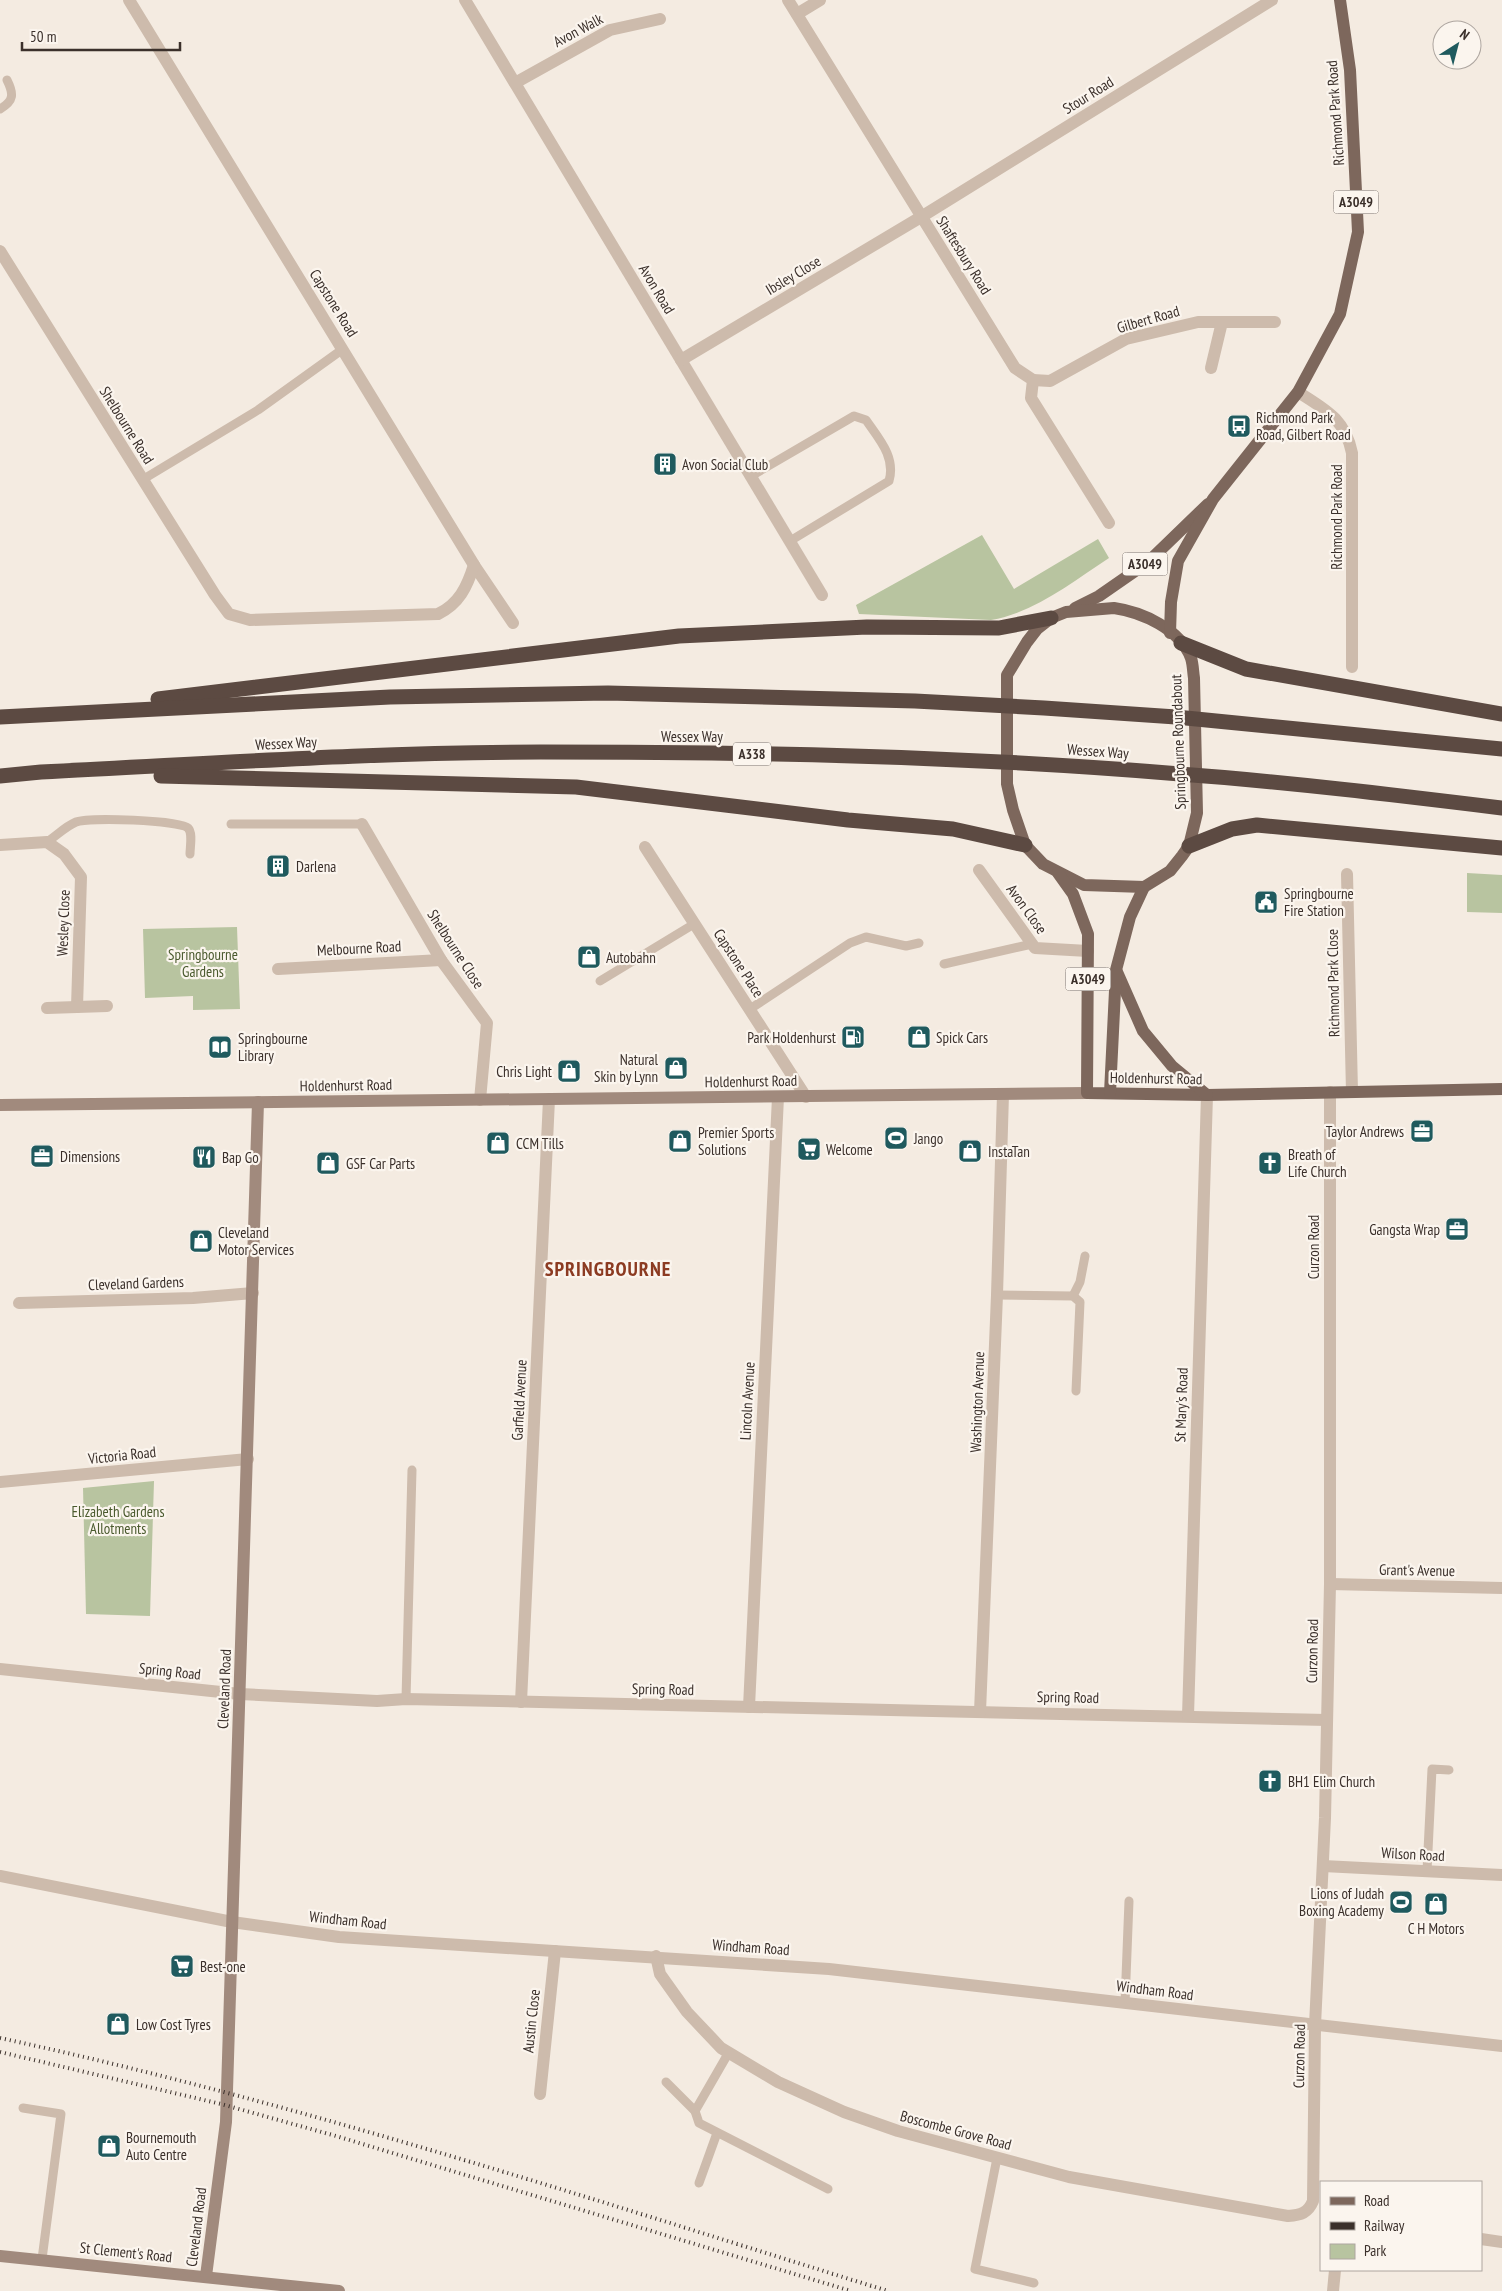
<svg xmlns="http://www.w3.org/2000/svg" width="1502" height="2291" font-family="'PT Sans Narrow',sans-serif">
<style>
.green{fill:#b8c4a0}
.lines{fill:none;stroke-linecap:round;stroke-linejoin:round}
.lane{stroke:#cdbbac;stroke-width:9}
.street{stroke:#cdbbac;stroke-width:12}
.secondary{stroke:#a18a7d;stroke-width:12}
.primary{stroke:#7d675c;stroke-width:12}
.highway{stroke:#5c4a42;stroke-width:15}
.rail{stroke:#3b302b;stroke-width:4;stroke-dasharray:1 4;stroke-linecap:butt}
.labels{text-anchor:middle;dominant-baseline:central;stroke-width:4.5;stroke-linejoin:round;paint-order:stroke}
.shield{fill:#fbf5ee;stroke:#756b66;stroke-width:1}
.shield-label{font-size:14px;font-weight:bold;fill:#3b302b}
.street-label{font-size:15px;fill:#3b302b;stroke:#fbf5ee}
.poi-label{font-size:15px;fill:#3b302b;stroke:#fbf5ee;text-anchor:start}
.park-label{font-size:15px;fill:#4a5a2e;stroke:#fbf5ee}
.district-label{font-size:20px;font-weight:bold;letter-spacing:1px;fill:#8c3b22;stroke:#fbf5ee}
</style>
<rect width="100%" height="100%" fill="#f4ebe1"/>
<g class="green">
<path d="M982,535L1014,589L1098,539L1109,558C1072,582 1036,612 991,620L859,614L856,605Z"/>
<polygon points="1467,873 1502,875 1502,913 1467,912"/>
<polygon points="237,927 240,1009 193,1010 193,996 145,998 143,929"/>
<polygon points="154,1481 150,1616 86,1614 83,1488"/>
</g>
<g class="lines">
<g class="lane">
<path d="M0,109C14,101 14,94 7,80"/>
<path d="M751,476L854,416L866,420C879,439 896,457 889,481L790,541"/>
<polyline points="142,480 258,410 343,349"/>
<polyline points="231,824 362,824"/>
<path d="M47,842C56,836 66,826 76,822C88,817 180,820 188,828C193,833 190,847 190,854"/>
<polyline points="944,964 1032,944"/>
<polyline points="600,981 694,924"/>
<polyline points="750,1009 850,943 866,937 906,946 919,943"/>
<polyline points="997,1295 1073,1296 1080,1302 1076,1391"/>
<polyline points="1073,1296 1080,1282 1085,1256"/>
<polyline points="406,1699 412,1470"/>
<polyline points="1427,1871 1432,1769 1449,1770"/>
<polyline points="1125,2003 1129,1901"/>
<polyline points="729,2052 695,2111 699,2123 828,2189"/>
<polyline points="666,2082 695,2111"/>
<polyline points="23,2108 61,2114 42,2259"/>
<polyline points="997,2158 975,2269 1034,2283"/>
<polyline points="699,2183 717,2133"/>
</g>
<g class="street">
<polyline points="129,0 474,565 513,623"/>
<polyline points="465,0 822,595"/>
<polyline points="788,0 1015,368 1033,380 1031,398 1109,523"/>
<polyline points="797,14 820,0"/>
<polyline points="515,83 610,30 660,19"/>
<path d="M0,251L215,595L229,614L250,620L438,614C459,604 467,587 474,565"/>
<polyline points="681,360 921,217 1272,0"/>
<polyline points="1211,368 1222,322"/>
<polyline points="1033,380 1050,381 1126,339 1198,322 1275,322"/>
<path d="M1298,392C1326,410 1345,419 1352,453V667"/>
<polyline points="362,824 441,960 487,1023 480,1100"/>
<polyline points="0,845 47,842 64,854 81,877 77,1007"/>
<polyline points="645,847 806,1097"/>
<polyline points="979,870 1035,948 1088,951"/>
<polyline points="1347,874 1352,1092"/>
<polyline points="278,969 441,960"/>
<polyline points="47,1008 107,1006"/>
<polyline points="19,1303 193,1298 253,1293"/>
<polyline points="0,1482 248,1459"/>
<polyline points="1330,1584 1502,1588"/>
<polyline points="0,1669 240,1694 377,1701 406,1699 1327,1720"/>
<polyline points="521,1702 549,1099"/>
<polyline points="749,1707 778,1097"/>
<polyline points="980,1712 997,1295 1003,1094"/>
<polyline points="1188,1716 1207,1095"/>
<polyline points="1323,1866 1502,1875"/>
<polyline points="0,1876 232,1922 339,1937 829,1969 1502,2046"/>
<path d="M656,1956L660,1974L687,2012L721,2048L778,2082L844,2112L898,2131L1069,2177L1288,2216C1301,2215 1308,2213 1313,2201L1315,2025L1325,1818L1330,1584V1092"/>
<polyline points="540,2094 555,1951"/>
<polyline points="1481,2239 1502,2242"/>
<polyline points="1333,2291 1335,2270"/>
</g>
<g class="secondary">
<polyline points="0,1105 1087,1093"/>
<polyline points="0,2256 339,2291"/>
<polyline points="206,2276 226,2122 258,1102"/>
</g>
<g class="primary">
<polyline points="1075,608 1099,596 1148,562 1208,504"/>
<path d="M1114,608C1142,612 1180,629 1191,658C1193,664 1193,672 1194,678L1197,813L1189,846L1182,856L1170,871L1144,887L1084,885L1043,864L1025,845L1013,810L1007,784V675L1027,642L1037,629L1051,618L1066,612Z"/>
<polyline points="1170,633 1171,602 1178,561 1213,499 1298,392 1340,314 1358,232 1350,70 1340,0"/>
<polyline points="1058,873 1073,894 1088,934 1087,1093 1207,1095 1502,1089"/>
<polyline points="1117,972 1143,1031 1172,1066 1207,1095"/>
<polyline points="1110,1093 1116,970 1130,917 1144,887"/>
</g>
<g class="highway">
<polyline points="1181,643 1246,669 1502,714"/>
<polyline points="158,699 679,636 867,627 999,628 1051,618"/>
<polyline points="0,717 390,697 608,693 915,701 1044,708 1176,717 1502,749"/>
<path d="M0,776L41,772C207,764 374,752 541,752C754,752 968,756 1180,774C1288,782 1395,795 1502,808"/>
<polyline points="161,776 576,787 848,820 953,829 1025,845"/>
<polyline points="1189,846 1232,829 1257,825 1502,848"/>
</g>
<g class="rail">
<path d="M0,2038C301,2103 594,2200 888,2291"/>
<polyline points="0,2052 221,2104 336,2136 851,2291"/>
</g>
</g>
<defs>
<g id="bus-square" transform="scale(1.25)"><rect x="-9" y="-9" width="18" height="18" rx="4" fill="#1f5a5e" stroke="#fbf5ee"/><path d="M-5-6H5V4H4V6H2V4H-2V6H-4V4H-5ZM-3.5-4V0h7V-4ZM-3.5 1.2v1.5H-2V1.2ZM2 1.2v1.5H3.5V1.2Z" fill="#fff"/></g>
<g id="building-square" transform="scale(1.25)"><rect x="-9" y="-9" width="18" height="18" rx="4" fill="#1f5a5e" stroke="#fbf5ee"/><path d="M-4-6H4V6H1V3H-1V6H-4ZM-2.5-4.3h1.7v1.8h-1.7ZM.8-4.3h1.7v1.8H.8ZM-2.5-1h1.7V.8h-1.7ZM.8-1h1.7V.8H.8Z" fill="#fff"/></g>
<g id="civic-square" transform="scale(1.25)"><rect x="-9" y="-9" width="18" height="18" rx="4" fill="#1f5a5e" stroke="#fbf5ee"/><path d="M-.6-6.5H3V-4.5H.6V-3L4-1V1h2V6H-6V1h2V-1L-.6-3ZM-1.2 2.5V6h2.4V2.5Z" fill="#fff"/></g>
<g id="shop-square" transform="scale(1.25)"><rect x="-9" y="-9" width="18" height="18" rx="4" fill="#1f5a5e" stroke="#fbf5ee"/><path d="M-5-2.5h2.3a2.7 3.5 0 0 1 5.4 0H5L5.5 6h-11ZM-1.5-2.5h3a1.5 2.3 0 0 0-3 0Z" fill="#fff"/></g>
<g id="fuel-square" transform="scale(1.25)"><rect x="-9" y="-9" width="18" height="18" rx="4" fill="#1f5a5e" stroke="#fbf5ee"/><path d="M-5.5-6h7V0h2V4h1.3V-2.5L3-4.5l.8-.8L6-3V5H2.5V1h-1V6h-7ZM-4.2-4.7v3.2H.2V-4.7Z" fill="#fff"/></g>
<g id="library-square" transform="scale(1.25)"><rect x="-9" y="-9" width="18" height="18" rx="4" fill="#1f5a5e" stroke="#fbf5ee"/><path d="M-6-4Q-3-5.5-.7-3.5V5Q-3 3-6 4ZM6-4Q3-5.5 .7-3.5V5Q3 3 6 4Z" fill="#fff"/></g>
<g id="office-square" transform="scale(1.25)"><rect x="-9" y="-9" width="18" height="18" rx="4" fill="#1f5a5e" stroke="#fbf5ee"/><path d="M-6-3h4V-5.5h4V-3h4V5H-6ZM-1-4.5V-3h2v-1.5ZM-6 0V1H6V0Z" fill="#fff"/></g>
<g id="stadium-square" transform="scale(1.25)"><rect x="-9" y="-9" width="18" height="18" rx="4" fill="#1f5a5e" stroke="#fbf5ee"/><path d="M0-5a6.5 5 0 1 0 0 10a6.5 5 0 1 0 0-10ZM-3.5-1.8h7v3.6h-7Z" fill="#fff"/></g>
<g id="supermarket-square" transform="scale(1.25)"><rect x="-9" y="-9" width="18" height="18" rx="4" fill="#1f5a5e" stroke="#fbf5ee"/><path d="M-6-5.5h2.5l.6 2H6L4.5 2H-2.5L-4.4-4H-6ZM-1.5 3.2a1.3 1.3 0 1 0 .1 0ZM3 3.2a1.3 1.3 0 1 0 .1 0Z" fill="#fff"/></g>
<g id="restaurant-square" transform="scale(1.25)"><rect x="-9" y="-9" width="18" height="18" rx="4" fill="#1f5a5e" stroke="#fbf5ee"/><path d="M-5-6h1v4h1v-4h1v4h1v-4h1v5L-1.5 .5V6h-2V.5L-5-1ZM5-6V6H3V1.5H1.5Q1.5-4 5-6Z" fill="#fff"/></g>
<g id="church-square" transform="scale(1.25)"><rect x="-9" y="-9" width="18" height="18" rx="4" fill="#1f5a5e" stroke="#fbf5ee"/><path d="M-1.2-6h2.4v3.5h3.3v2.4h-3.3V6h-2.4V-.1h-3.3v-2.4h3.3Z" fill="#fff"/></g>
</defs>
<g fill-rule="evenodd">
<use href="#bus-square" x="1239" y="426"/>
<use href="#building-square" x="665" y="464"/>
<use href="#building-square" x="278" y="866"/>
<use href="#civic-square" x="1266" y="902"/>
<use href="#shop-square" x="589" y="957"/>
<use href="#fuel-square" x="853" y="1037"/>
<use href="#shop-square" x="919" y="1037"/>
<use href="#library-square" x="220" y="1047"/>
<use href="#shop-square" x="676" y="1068"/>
<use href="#shop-square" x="569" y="1071"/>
<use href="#office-square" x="1422" y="1131"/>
<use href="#stadium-square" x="896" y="1138"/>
<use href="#shop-square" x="680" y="1141"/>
<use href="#shop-square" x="498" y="1143"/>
<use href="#supermarket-square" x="809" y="1149"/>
<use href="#shop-square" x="970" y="1151"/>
<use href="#office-square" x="42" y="1156"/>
<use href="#restaurant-square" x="204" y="1157"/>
<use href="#shop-square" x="328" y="1163"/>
<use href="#church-square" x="1270" y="1163"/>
<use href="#office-square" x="1457" y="1229"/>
<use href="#shop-square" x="201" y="1241"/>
<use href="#church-square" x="1270" y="1781"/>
<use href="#stadium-square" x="1401" y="1902"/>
<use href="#shop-square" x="1436" y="1904"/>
<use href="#supermarket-square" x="182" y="1966"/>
<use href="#shop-square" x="118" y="2024"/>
<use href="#shop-square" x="109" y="2146"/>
</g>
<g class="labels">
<g class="shield">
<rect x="1333.5" y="190.5" width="45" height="23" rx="4"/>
<rect x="1122.5" y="552.5" width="45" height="23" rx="4"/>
<rect x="733" y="742.5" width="38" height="23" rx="4"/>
<rect x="1065.5" y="967.5" width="45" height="23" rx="4"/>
</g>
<g class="shield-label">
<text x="1356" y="202">A3049</text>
<text x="1145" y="564">A3049</text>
<text x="752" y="754">A338</text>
<text x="1088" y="979">A3049</text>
</g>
<g class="street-label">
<text transform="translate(578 30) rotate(-28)">Avon Walk</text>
<text transform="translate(1088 95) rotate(-32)">Stour Road</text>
<text transform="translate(1335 113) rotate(-94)">Richmond Park Road</text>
<text transform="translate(964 255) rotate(58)">Shaftesbury Road</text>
<text transform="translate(793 275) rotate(-31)">Ibsley Close</text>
<text transform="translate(657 289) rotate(59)">Avon Road</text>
<text transform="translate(334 303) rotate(58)">Capstone Road</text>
<text transform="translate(1148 319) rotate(-16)">Gilbert Road</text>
<text transform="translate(127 425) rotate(58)">Shelbourne Road</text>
<text transform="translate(1336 517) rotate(-90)">Richmond Park Road</text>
<text x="692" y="736">Wessex Way</text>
<text transform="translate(1178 742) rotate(-92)">Springbourne Roundabout</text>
<text transform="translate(286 743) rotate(-3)">Wessex Way</text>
<text transform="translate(1098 751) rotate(4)">Wessex Way</text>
<text transform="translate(1027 909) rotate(54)">Avon Close</text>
<text transform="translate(63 923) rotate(-88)">Wesley Close</text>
<text transform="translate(359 948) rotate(-3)">Melbourne Road</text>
<text transform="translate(456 949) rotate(57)">Shelbourne Close</text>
<text transform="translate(739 963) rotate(57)">Capstone Place</text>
<text transform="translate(1333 983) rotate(-91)">Richmond Park Close</text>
<text transform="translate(1156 1078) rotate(1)">Holdenhurst Road</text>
<text transform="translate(751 1081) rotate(-1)">Holdenhurst Road</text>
<text transform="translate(346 1085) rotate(-1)">Holdenhurst Road</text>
<text transform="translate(1313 1247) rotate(-90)">Curzon Road</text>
<text transform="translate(136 1283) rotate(-2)">Cleveland Gardens</text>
<text transform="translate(519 1400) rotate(-87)">Garfield Avenue</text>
<text transform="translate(747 1401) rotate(-87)">Lincoln Avenue</text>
<text transform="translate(977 1402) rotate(-88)">Washington Avenue</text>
<text transform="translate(1181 1405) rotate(-88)">St Mary's Road</text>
<text transform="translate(122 1455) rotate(-6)">Victoria Road</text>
<text transform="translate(1417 1570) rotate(1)">Grant's Avenue</text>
<text transform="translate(1312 1651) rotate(-89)">Curzon Road</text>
<text transform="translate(170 1671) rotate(6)">Spring Road</text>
<text transform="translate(224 1689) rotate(-88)">Cleveland Road</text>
<text transform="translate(663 1689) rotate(1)">Spring Road</text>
<text transform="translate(1068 1697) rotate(1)">Spring Road</text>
<text transform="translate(1413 1854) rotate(3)">Wilson Road</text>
<text transform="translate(348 1920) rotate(6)">Windham Road</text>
<text transform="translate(751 1947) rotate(4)">Windham Road</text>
<text transform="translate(1155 1990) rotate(7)">Windham Road</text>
<text transform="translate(531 2021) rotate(-84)">Austin Close</text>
<text transform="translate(1299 2056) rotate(-89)">Curzon Road</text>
<text transform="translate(956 2130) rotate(15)">Boscombe Grove Road</text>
<text transform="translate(196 2227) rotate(-83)">Cleveland Road</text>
<text transform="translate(126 2252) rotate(6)">St Clement's Road</text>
</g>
<g class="poi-label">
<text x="1256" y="417">Richmond Park<tspan x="1256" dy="17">Road, Gilbert Road</tspan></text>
<text x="682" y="464">Avon Social Club</text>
<text x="296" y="866">Darlena</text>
<text x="1284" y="893">Springbourne<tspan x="1284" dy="17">Fire Station</tspan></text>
<text x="606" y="957">Autobahn</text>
<text x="836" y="1037" text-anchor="end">Park Holdenhurst</text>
<text x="936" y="1037">Spick Cars</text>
<text x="238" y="1038">Springbourne<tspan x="238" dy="17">Library</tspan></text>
<text x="658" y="1059" text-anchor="end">Natural<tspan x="658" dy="17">Skin by Lynn</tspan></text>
<text x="552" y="1071" text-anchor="end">Chris Light</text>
<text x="1404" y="1131" text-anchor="end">Taylor Andrews</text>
<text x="698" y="1132">Premier Sports<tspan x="698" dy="17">Solutions</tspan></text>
<text x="914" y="1138">Jango</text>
<text x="516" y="1143">CCM Tills</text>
<text x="826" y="1149">Welcome</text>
<text x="988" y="1151">InstaTan</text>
<text x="1288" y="1154">Breath of<tspan x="1288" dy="17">Life Church</tspan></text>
<text x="60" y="1156">Dimensions</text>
<text x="222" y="1157">Bap Go</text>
<text x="346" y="1163">GSF Car Parts</text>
<text x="1440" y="1229" text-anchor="end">Gangsta Wrap</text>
<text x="218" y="1232">Cleveland<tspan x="218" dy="17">Motor Services</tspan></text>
<text x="1288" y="1781">BH1 Elim Church</text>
<text x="1384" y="1893" text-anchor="end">Lions of Judah<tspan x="1384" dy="17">Boxing Academy</tspan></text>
<text x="1436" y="1928" text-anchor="middle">C H Motors</text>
<text x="200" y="1966">Best-one</text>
<text x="136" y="2024">Low Cost Tyres</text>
<text x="126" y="2137">Bournemouth<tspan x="126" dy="17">Auto Centre</tspan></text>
</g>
<g class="park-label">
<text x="203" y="954">Springbourne<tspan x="203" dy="17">Gardens</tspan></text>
<text x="118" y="1511">Elizabeth Gardens<tspan x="118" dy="17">Allotments</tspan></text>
</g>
<g class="district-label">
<text x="608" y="1269">SPRINGBOURNE</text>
</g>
</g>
<rect x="1320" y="2181" width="162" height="90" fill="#fbf5ee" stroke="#aea6a0"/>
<rect x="1330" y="2197" width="25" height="8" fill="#7d675c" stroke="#aea6a0"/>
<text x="1364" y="2206" font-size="15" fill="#3b302b">Road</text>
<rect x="1330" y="2222" width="25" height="8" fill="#3b302b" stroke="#aea6a0"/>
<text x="1364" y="2231" font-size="15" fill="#3b302b">Railway</text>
<rect x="1330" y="2244" width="25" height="15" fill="#b8c4a0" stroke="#aea6a0"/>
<text x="1364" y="2256" font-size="15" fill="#3b302b">Park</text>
<g transform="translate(1457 45) rotate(36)"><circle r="24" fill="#fbf5ee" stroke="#aea6a0"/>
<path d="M0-4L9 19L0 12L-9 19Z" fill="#1f5a5e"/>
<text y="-8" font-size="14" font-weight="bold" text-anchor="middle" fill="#3b302b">N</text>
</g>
<path d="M22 42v8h158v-8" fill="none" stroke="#3b302b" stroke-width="2.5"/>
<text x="30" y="42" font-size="15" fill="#3b302b" stroke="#fbf5ee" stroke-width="4" paint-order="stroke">50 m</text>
</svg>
